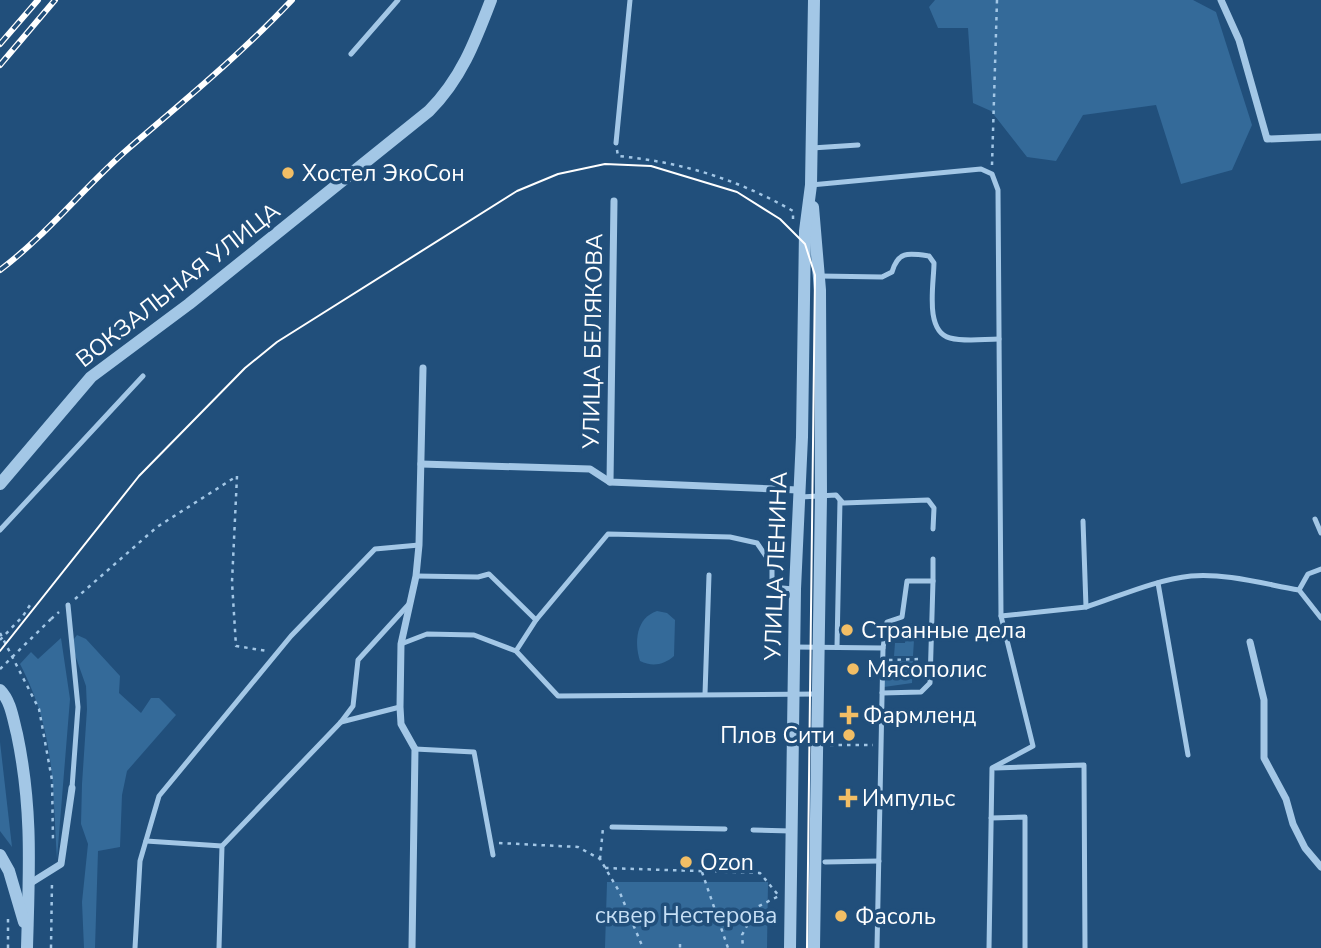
<svg xmlns="http://www.w3.org/2000/svg" width="1321" height="948" font-family="'Nunito Sans',sans-serif">
<style>
.green{fill:#346a99}
.lines{fill:none;stroke-linecap:round;stroke-linejoin:round}
.path{stroke:#a3c7e6;stroke-width:2.5;stroke-dasharray:3.5 5;stroke-linecap:butt}
.service{stroke:#a3c7e6;stroke-width:5}
.minor{stroke:#a3c7e6;stroke-width:7}
.tertiary{stroke:#a3c7e6;stroke-width:12}
.tram{stroke:#fff;stroke-width:2}
.rail-casing{stroke:#fff;stroke-width:6}
.rail{stroke:#214f7b;stroke-width:3.5;stroke-dasharray:10;stroke-linecap:butt}
.path-bridge{stroke:#a3c7e6;stroke-width:2.5;stroke-dasharray:3.5 5;stroke-linecap:butt}
.poi-dot{fill:#f2be65;stroke:#214f7b;stroke-width:2.5}
.labels{text-anchor:middle;dominant-baseline:central;stroke-width:7;stroke-linejoin:round;paint-order:stroke}
.poi-label{font-size:23px;fill:#fff;stroke:#214f7b;text-anchor:start}
.street-label{font-size:23px;fill:#fff;stroke:#214f7b}
.park-label{font-size:23px;fill:#c6dff5;stroke:#214f7b}
</style>
<rect width="100%" height="100%" fill="#214f7b"/>
<g class="green">
<polygon points="935,0 1193,0 1216,12 1252,125 1232,170 1181,184 1156,105 1083,115 1056,161 1027,157 991,111 973,103 968,28 938,28 929,7"/>
<path d="M657,611L667,613L675,620L674,656C664,665 652,667 640,661C634,642 636,618 657,611Z"/>
<polygon points="906,624 915,624 913,656 894,656 895,643 905,643"/>
<polygon points="77,635 86,639 120,676 119,693 141,713 151,698 159,698 176,715 127,771 122,795 120,847 98,851 95,948 84,948 82,902 88,844 81,824 82,784 87,709 86,686 74,652 74,639"/>
<path d="M61,638L70,699L57,859C52,784 56,734 20,664L31,652L38,659Z"/>
<polygon points="913,661 912,683 884,687 885,662"/>
<polygon points="0,742 12,847 0,831"/>
<polygon points="607,882 768,882 767,948 605,948"/>
</g>
<g class="lines">
<g class="path">
<path d="M617,150L618,156C681,162 737,179 793,211V220"/>
<polyline points="992,165 997,0"/>
<polyline points="75,599 157,527 237,476 232,582 236,646 267,651"/>
<polyline points="51,619 59,612"/>
<polyline points="0,633 39,709 52,780 53,840"/>
<polyline points="889,660 921,659"/>
<polyline points="830,745 873,745"/>
<polyline points="499,843 578,847 600,859 620,893 643,948"/>
<polyline points="600,859 603,828"/>
<polyline points="605,868 760,873 779,896 757,907 742,935 743,948"/>
<polyline points="702,872 728,948"/>
<polyline points="680,944 680,948"/>
<polyline points="8,948 8,918"/>
<polyline points="51,948 52,881"/>
</g>
<g class="service">
<polyline points="351,54 398,0"/>
<polyline points="616,143 630,0"/>
<polyline points="812,148 858,145"/>
<polyline points="811,185 981,169 992,174 998,190 1001,616 1033,746 992,768 989,948"/>
<path d="M820,276L882,277L892,272C898,251 908,253 929,256L934,263C934,283 924,331 950,338C965,342 984,339 999,339"/>
<polyline points="801,497 836,495 843,503 928,500 934,508 933,529"/>
<polyline points="1315,519 1321,533"/>
<path d="M1083,521L1086,607C1120,596 1155,580 1191,576C1226,573 1264,584 1299,590L1321,618"/>
<polyline points="0,530 143,376"/>
<polyline points="416,576 478,577 489,574 536,620 516,651"/>
<polyline points="933,581 933,559"/>
<polyline points="1158,583 1188,755"/>
<polyline points="1299,590 1308,574 1321,569"/>
<polyline points="68,605 78,707 72,788"/>
<polyline points="1001,616 1086,607"/>
<polyline points="536,620 608,534 730,537 757,543 772,565 772,587 793,589"/>
<polyline points="401,644 427,634 474,635 516,651 558,696 818,694"/>
<polyline points="794,647 883,648 877,948"/>
<polyline points="837,647 840,500"/>
<polyline points="882,693 921,692 930,683 933,581 907,581 902,617 887,622 883,648"/>
<polyline points="705,694 709,575"/>
<polyline points="341,722 400,707"/>
<polyline points="415,749 474,752 493,855"/>
<polyline points="995,768 1084,765 1085,948"/>
<polyline points="991,818 1025,817 1025,948"/>
<polyline points="612,827 725,829"/>
<polyline points="753,830 791,831"/>
<polyline points="146,841 222,846"/>
<polyline points="825,862 879,861"/>
<polyline points="135,948 140,861 159,796 291,636 375,549 419,545"/>
<polyline points="219,948 222,846 341,722 353,706 358,660 409,604"/>
</g>
<g class="minor">
<polyline points="1221,0 1239,40 1267,139 1321,137"/>
<polyline points="421,464 590,469 610,482 798,490"/>
<polyline points="610,482 614,201"/>
<polyline points="1250,642 1264,700 1264,758 1286,799 1293,824 1305,848 1321,867"/>
<polyline points="29,884 61,864 72,788"/>
<polyline points="412,948 415,749 401,724 400,707 401,644 416,576 419,545 423,368"/>
</g>
<g class="tertiary">
<polyline points="813,207 820,290 821,496 814,948"/>
<path d="M0,484L91,377L189,304L429,111C461,79 475,42 491,0"/>
<path d="M0,690C11,701 13,719 17,734C33,810 29,872 27,948"/>
<polyline points="0,855 9,871 24,922"/>
<polyline points="790,948 795,589 802,437 805,231 811,185 814,0"/>
</g>
<polyline class="tram" points="0,651 139,476 245,368 277,342 517,191 558,174 605,164 651,166 737,192 780,219 805,244 815,275 807,948"/>
<g class="rail-casing">
<g id="rail">
<polyline points="0,44 38,0"/>
<polyline points="0,65 55,0"/>
<path d="M0,270C48,234 84,187 129,148C185,100 241,54 292,0"/>
</g>
</g>
<use href="#rail" class="rail"/>
<g class="path-bridge">
<polyline points="0,640 23,616 32,602"/>
<polyline points="0,669 51,619"/>
</g>
</g>
<g class="poi-dot">
<circle cx="288" cy="173" r="7"/>
<circle cx="847" cy="630" r="7"/>
<circle cx="853" cy="669" r="7"/>
<path d="M845.5 704.5h7v7h7v7h-7v7h-7v-7h-7v-7h7z"/>
<circle cx="849" cy="735" r="7"/>
<path d="M844.5 787.5h7v7h7v7h-7v7h-7v-7h-7v-7h7z"/>
<circle cx="686" cy="862" r="7"/>
<circle cx="841" cy="916" r="7"/>
</g>
<g class="labels">
<g class="poi-label">
<text x="302" y="173">Хостел ЭкоСон</text>
<text x="861" y="630">Странные дела</text>
<text x="867" y="669">Мясополис</text>
<text x="863" y="715">Фармленд</text>
<text x="835" y="735" text-anchor="end">Плов Сити</text>
<text x="862" y="798">Импульс</text>
<text x="700" y="862">Ozon</text>
<text x="855" y="916">Фасоль</text>
</g>
<g class="street-label">
<text transform="translate(178 285) rotate(-38)">ВОКЗАЛЬНАЯ УЛИЦА</text>
<text transform="translate(593 341) rotate(-89)">УЛИЦА БЕЛЯКОВА</text>
<text transform="translate(776 566) rotate(-88)">УЛИЦА ЛЕНИНА</text>
</g>
<g class="park-label">
<text x="686" y="915">сквер Нестерова</text>
</g>
</g>
</svg>
